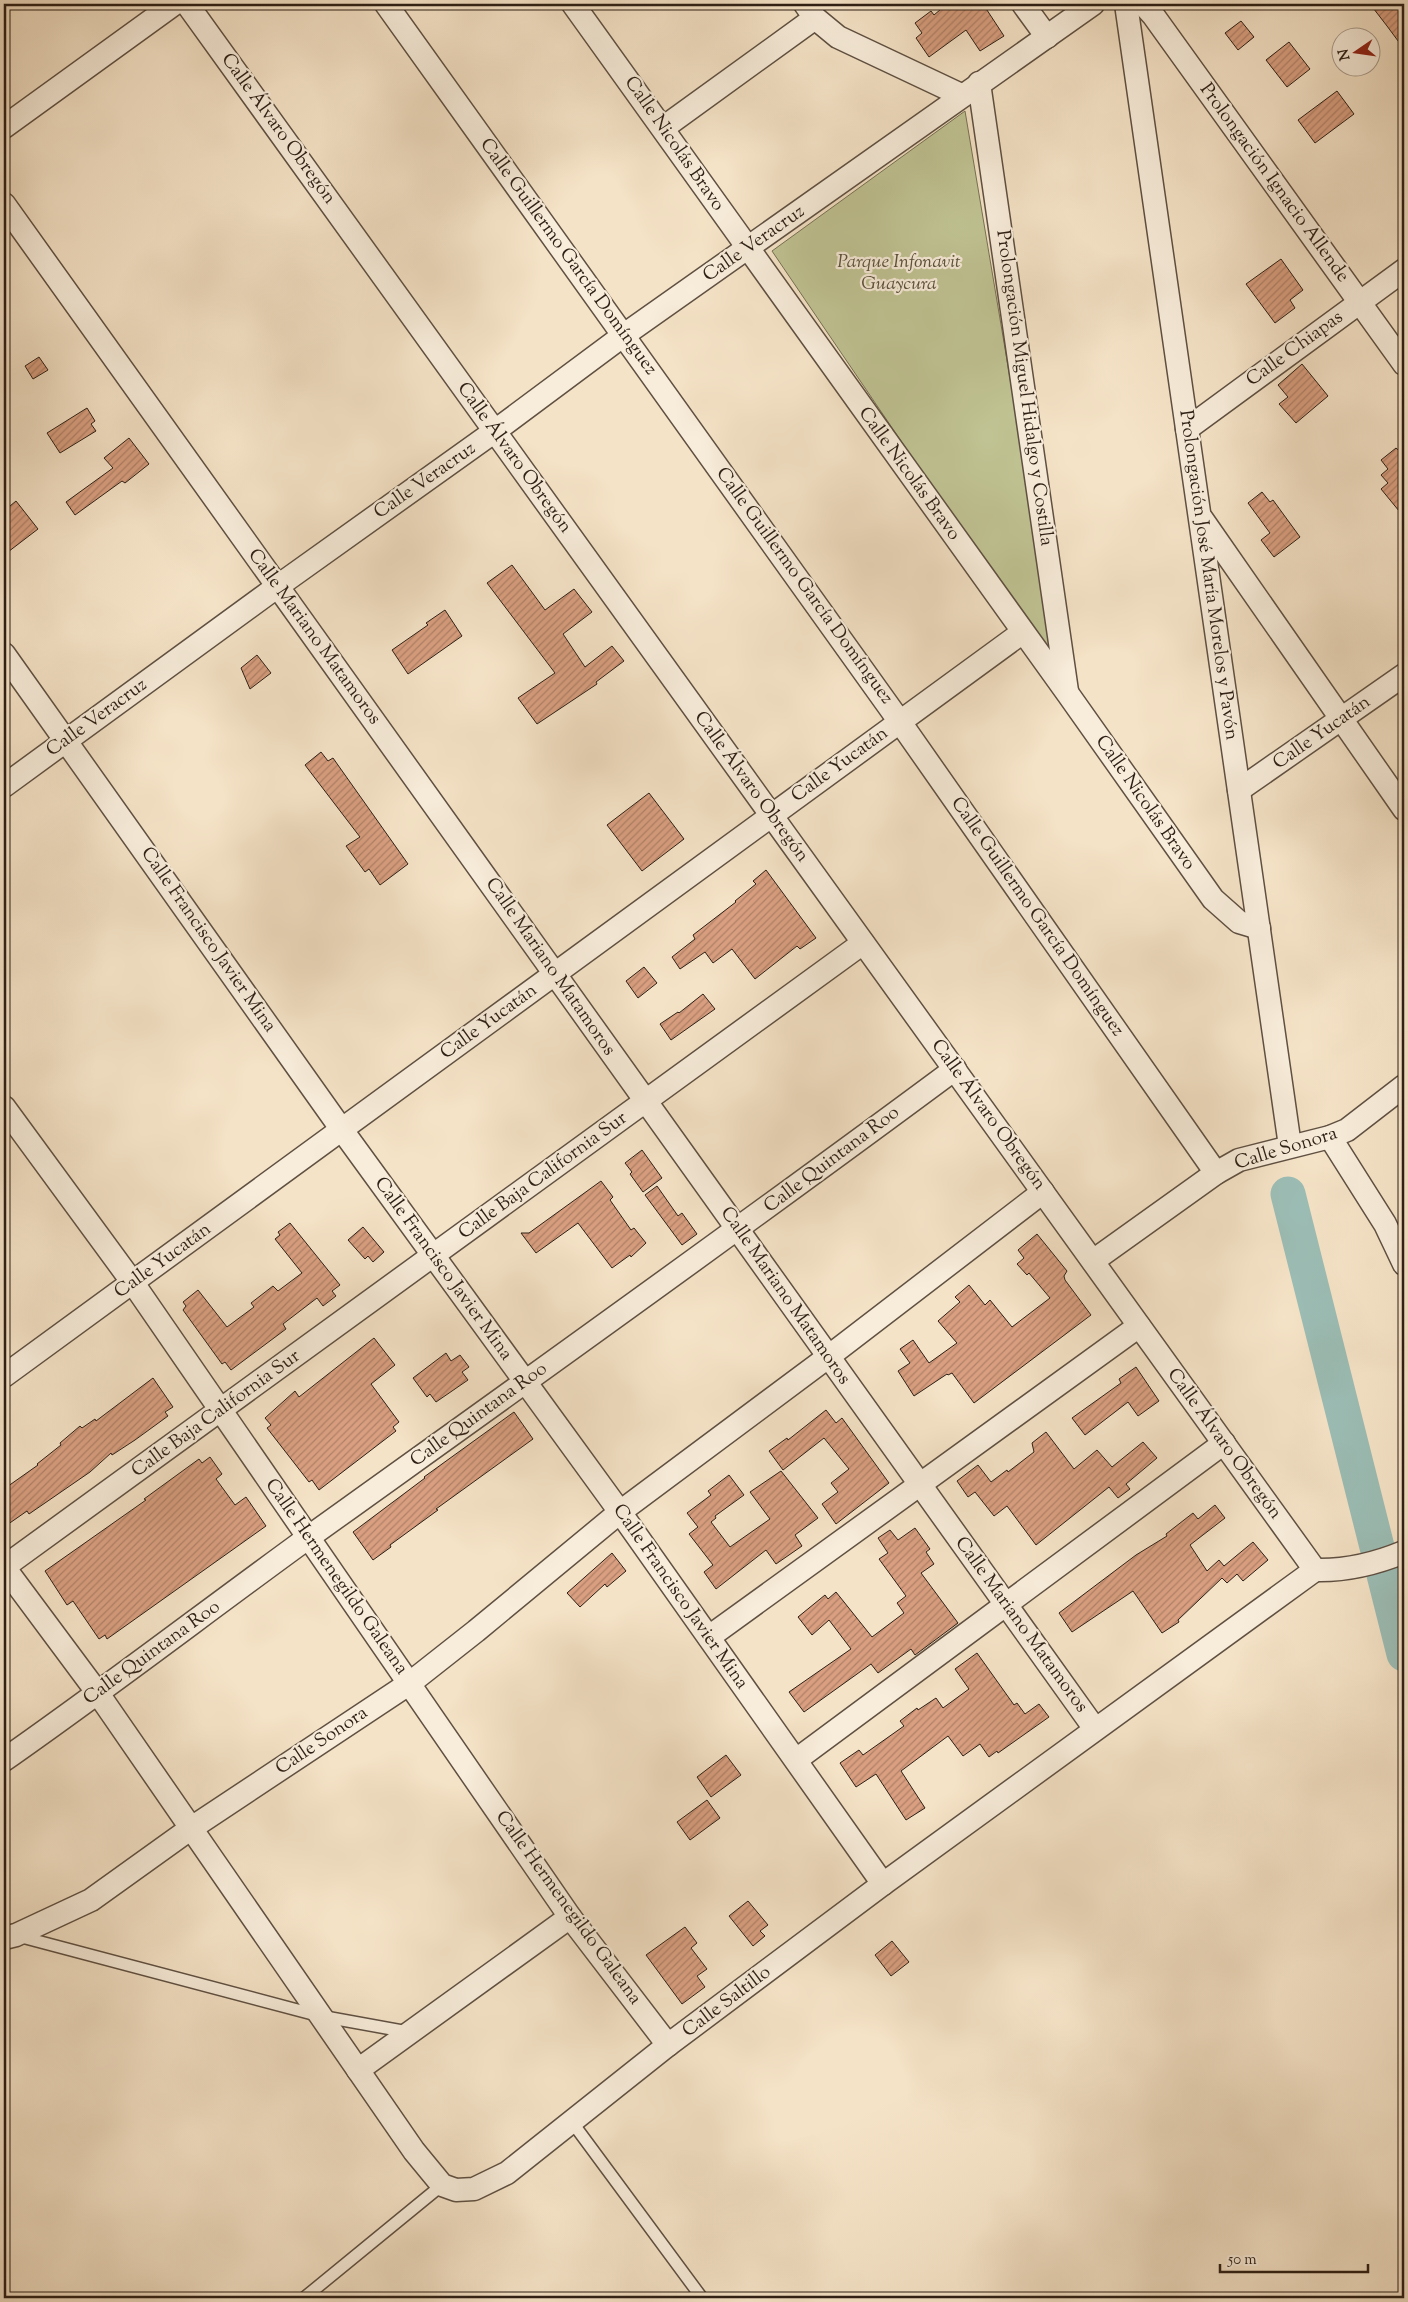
<svg xmlns="http://www.w3.org/2000/svg" width="1408" height="2302" font-family="'Sorts Mill Goudy',serif">
<style>
.park{fill:#c0c393;stroke:#767154}
.lines{fill:none;stroke-linecap:round;stroke-linejoin:round}
.river{stroke:#9cbeb6;stroke-width:35}
.building{fill:url(#building-hatch);stroke:#2d1f15}
.lane-casing{stroke:#5f5042;stroke-width:14}
.street-casing{stroke:#5f5042;stroke-width:25}
.lane{stroke:#f8eddb;stroke-width:11}
.street{stroke:#f8eddb;stroke-width:22}
.labels{text-anchor:middle;dominant-baseline:central;stroke-width:4.5;stroke-linejoin:round;paint-order:stroke}
.street-label{font-size:19px;fill:#2d1f15;stroke:#f8eddb}
.park-label{font-size:19px;font-style:italic;fill:#59503b;stroke:#f8eddb}
</style>
<defs>
<pattern id="building-hatch" width="6" height="6" patternUnits="userSpaceOnUse" patternTransform="scale(1.25)"><rect width="6" height="6" fill="#d99f80"/><path d="M-1 1l2-2M0 6l6-6M5 7l2-2" fill="none" stroke="#b08168"/></pattern>
</defs>
<rect width="100%" height="100%" fill="#f5e3c7"/>
<filter id="stains"><feTurbulence type="fractalNoise" baseFrequency=".004" numOctaves="4"/><feColorMatrix values="0 0 0 0 .2 0 0 0 0 .09 0 0 0 0 .02 0 0 0 .5 -.17"/></filter>
<radialGradient id="worn" r=".72"><stop offset=".6" stop-color="#630" stop-opacity="0"/><stop offset="1" stop-color="#630" stop-opacity=".3"/></radialGradient>
<polygon class="park" points="965,111 1060,675 772,251"/>
<g class="lines">
<polyline class="river" points="1288,1194 1404,1654"/>
</g>
<g class="building">
<polygon points="947,4 983,4 1004,36 980,51 966,30 929,57 916,38 922,33 915,23 931,11 934,15"/>
<polygon points="1370,4 1404,4 1404,49 1387,26"/>
<polygon points="1241,21 1254,37 1238,50 1225,33"/>
<polygon points="1289,42 1310,69 1287,87 1266,60"/>
<polygon points="1337,91 1354,114 1315,143 1298,120"/>
<polygon points="1281,259 1303,290 1290,300 1295,308 1275,323 1246,284"/>
<polygon points="39,357 48,370 33,379 25,366"/>
<polygon points="1302,364 1328,396 1296,423 1279,404 1288,397 1278,385"/>
<polygon points="87,408 95,421 91,424 96,431 60,453 47,433"/>
<polygon points="129,438 149,464 125,483 122,481 75,515 66,502 113,468 104,458"/>
<polygon points="1396,448 1404,455 1404,517 1381,489 1388,483 1381,475 1388,469 1381,460"/>
<polygon points="1262,492 1270,502 1273,500 1300,537 1274,557 1261,540 1270,533 1248,503"/>
<polygon points="16,501 38,529 4,555 4,511"/>
<polygon points="512,565 545,610 574,589 592,612 563,634 585,667 612,646 624,661 596,682 597,684 537,724 518,698 555,673 487,583"/>
<polygon points="445,610 462,636 408,674 392,650 428,625 426,623"/>
<polygon points="257,655 271,673 250,689 241,668"/>
<polygon points="321,752 328,761 333,758 408,864 380,885 369,869 365,872 346,846 360,837 305,765"/>
<polygon points="649,793 684,839 642,871 607,825"/>
<polygon points="766,870 816,938 800,949 797,946 755,979 732,949 713,963 705,952 680,969 672,957 695,939 693,935 736,902 735,901 756,884 753,881"/>
<polygon points="644,967 657,983 638,998 626,981"/>
<polygon points="703,994 715,1009 671,1040 660,1024 678,1012 679,1013"/>
<polygon points="642,1150 662,1178 643,1192 630,1174 632,1172 625,1163"/>
<polygon points="601,1181 613,1197 610,1200 631,1230 634,1228 646,1243 631,1257 630,1255 612,1268 578,1223 536,1253 521,1233 529,1233"/>
<polygon points="657,1186 678,1216 682,1213 697,1234 682,1245 645,1195"/>
<polygon points="290,1223 340,1285 332,1291 336,1296 323,1306 317,1298 283,1324 286,1329 231,1370 225,1362 222,1364 183,1310 186,1306 183,1302 198,1290 227,1327 254,1307 251,1303 273,1286 278,1291 302,1273 275,1239 280,1235 278,1232"/>
<polygon points="363,1227 384,1252 373,1262 368,1256 365,1259 348,1240"/>
<polygon points="1037,1234 1067,1271 1064,1276 1065,1280 1091,1315 974,1403 952,1373 948,1375 947,1374 914,1396 898,1371 910,1363 900,1349 913,1340 929,1363 957,1343 938,1321 960,1302 955,1297 969,1285 985,1305 990,1300 1012,1327 1050,1298 1029,1273 1027,1275 1017,1264 1024,1258 1018,1250"/>
<polygon points="374,1338 395,1365 371,1384 399,1422 393,1427 396,1431 319,1490 312,1480 309,1482 267,1428 271,1425 265,1418 295,1391 299,1397"/>
<polygon points="446,1353 451,1361 460,1355 469,1367 462,1372 468,1380 436,1402 430,1394 427,1397 413,1378"/>
<polygon points="1136,1367 1159,1401 1138,1416 1128,1402 1085,1435 1072,1418 1121,1383 1119,1379"/>
<polygon points="153,1378 173,1407 165,1412 168,1416 135,1440 112,1455 111,1453 90,1472 29,1514 27,1511 4,1527 4,1489 38,1465 37,1464 61,1445 60,1443 80,1426 82,1428 95,1419 96,1421"/>
<polygon points="826,1410 836,1423 842,1418 889,1483 836,1524 822,1504 838,1492 831,1483 849,1469 824,1438 783,1470 769,1451 787,1438 788,1440"/>
<polygon points="514,1412 533,1439 436,1509 438,1510 390,1545 391,1547 373,1560 353,1532 425,1478 424,1477"/>
<polygon points="1046,1432 1074,1469 1097,1450 1112,1467 1143,1442 1157,1458 1126,1484 1130,1489 1118,1498 1109,1487 1036,1545 1007,1506 994,1516 975,1492 968,1497 957,1481 978,1465 991,1482 1007,1470 1008,1472 1034,1452 1032,1443"/>
<polygon points="210,1457 222,1474 216,1479 235,1505 246,1497 266,1526 107,1639 105,1635 99,1639 73,1601 67,1605 45,1571 146,1500 144,1499 199,1459 202,1463"/>
<polygon points="781,1471 818,1518 795,1535 802,1546 776,1564 766,1550 716,1589 704,1572 713,1565 689,1534 698,1527 687,1513 711,1495 708,1491 729,1475 744,1495 715,1516 716,1518 711,1522 730,1547 770,1519 750,1492"/>
<polygon points="1215,1505 1225,1518 1190,1545 1207,1571 1219,1560 1224,1566 1253,1542 1268,1560 1243,1581 1237,1574 1227,1583 1222,1578 1178,1620 1179,1622 1162,1633 1133,1591 1072,1632 1059,1613 1136,1555 1167,1536 1166,1534 1193,1513 1198,1519"/>
<polygon points="915,1528 930,1549 926,1552 934,1564 921,1573 958,1623 915,1655 911,1649 878,1673 871,1664 804,1712 789,1692 851,1649 829,1620 812,1635 798,1617 825,1595 828,1599 836,1592 872,1637 904,1613 897,1603 906,1596 879,1559 888,1553 878,1538 890,1530 898,1540"/>
<polygon points="612,1553 626,1571 607,1587 605,1584 580,1607 567,1593"/>
<polygon points="977,1653 1014,1705 1017,1703 1025,1714 1039,1704 1049,1717 998,1753 997,1751 989,1757 980,1744 963,1756 948,1736 901,1771 925,1808 906,1820 876,1774 856,1787 840,1763 859,1750 863,1755 904,1726 900,1721 917,1708 918,1710 936,1698 943,1708 969,1689 955,1669"/>
<polygon points="726,1755 741,1775 711,1797 697,1777"/>
<polygon points="707,1800 720,1818 690,1840 677,1822"/>
<polygon points="748,1901 768,1925 760,1931 765,1936 753,1946 729,1916"/>
<polygon points="685,1927 697,1943 691,1948 707,1969 697,1976 705,1987 682,2004 646,1955"/>
<polygon points="892,1941 909,1962 891,1976 875,1955"/>
</g>
<g class="lines">
<g class="lane-casing">
<g id="lane">
<polyline points="18,1936 320,2016 408,2032"/>
<polyline points="572,2122 702,2298"/>
<polyline points="304,2298 442,2185"/>
</g>
</g>
<g class="street-casing">
<g id="street">
<polyline points="187,4 1315,1570"/>
<polyline points="386,4 900,722 1216,1173"/>
<polyline points="573,4 1068,694 1213,899 1239,922 1259,928"/>
<polyline points="805,4 815,18 838,37 961,95"/>
<polyline points="1023,4 1047,37"/>
<polyline points="1126,4 1290,1146"/>
<polyline points="1143,4 1153,15 1404,364"/>
<polyline points="979,83 1067,691"/>
<polyline points="4,127 174,4"/>
<polyline points="663,128 815,18"/>
<polyline points="4,204 1095,1729"/>
<polyline points="1187,429 1404,270"/>
<polyline points="1202,519 1404,809"/>
<polyline points="4,654 342,1130 620,1512 883,1884"/>
<polyline points="4,786 278,586 495,431 624,335 1093,4"/>
<polyline points="1239,790 1404,675"/>
<polyline points="4,1107 133,1283 570,1917 668,2045"/>
<polyline points="1330,1137 1385,1224 1404,1264"/>
<polyline points="1093,1261 1216,1173 1239,1160 1330,1137 1347,1130 1404,1086"/>
<polyline points="4,1376 1023,632"/>
<polyline points="4,1567 97,1692 414,2151 442,2185 456,2190 474,2189 507,2173 668,2045 883,1884 1315,1570"/>
<polyline points="4,1567 863,943"/>
<path d="M1315,1570C1347,1571 1375,1564 1404,1552"/>
<polyline points="709,1637 1139,1326"/>
<path d="M4,1760C107,1688 207,1611 309,1537C525,1382 741,1228 955,1069"/>
<polyline points="796,1760 1224,1443"/>
<polyline points="4,1938 16,1935 91,1900 190,1829 410,1683 476,1631 620,1512 828,1357 1043,1192"/>
<polyline points="358,2070 570,1917"/>
</g>
</g>
<use href="#lane" class="lane"/>
<use href="#street" class="street"/>
</g>
<g class="labels">
<g class="street-label">
<text transform="translate(278 129) rotate(54)">Calle Álvaro Obregón</text>
<text transform="translate(674 144) rotate(55)">Calle Nicolás Bravo</text>
<text transform="translate(1274 183) rotate(54)">Prolongación Ignacio Allende</text>
<text transform="translate(754 244) rotate(-35)">Calle Veracruz</text>
<text transform="translate(568 257) rotate(54)">Calle Guillermo García Domínguez</text>
<text transform="translate(1295 349) rotate(-36)">Calle Chiapas</text>
<text transform="translate(1024 388) rotate(82)">Prolongación Miguel Hidalgo y Costilla</text>
<text transform="translate(514 458) rotate(54)">Calle Álvaro Obregón</text>
<text transform="translate(909 474) rotate(54)">Calle Nicolás Bravo</text>
<text transform="translate(425 481) rotate(-35)">Calle Veracruz</text>
<text transform="translate(1208 575) rotate(82)">Prolongación José María Morelos y Pavón</text>
<text transform="translate(804 586) rotate(54)">Calle Guillermo García Domínguez</text>
<text transform="translate(314 637) rotate(54)">Calle Mariano Matamoros</text>
<text transform="translate(97 718) rotate(-36)">Calle Veracruz</text>
<text transform="translate(1322 733) rotate(-35)">Calle Yucatán</text>
<text transform="translate(840 765) rotate(-36)">Calle Yucatán</text>
<text transform="translate(751 787) rotate(54)">Calle Álvaro Obregón</text>
<text transform="translate(1145 803) rotate(55)">Calle Nicolás Bravo</text>
<text transform="translate(1037 917) rotate(55)">Calle Guillermo García Domínguez</text>
<text transform="translate(208 940) rotate(55)">Calle Francisco Javier Mina</text>
<text transform="translate(550 967) rotate(55)">Calle Mariano Matamoros</text>
<text transform="translate(489 1022) rotate(-36)">Calle Yucatán</text>
<text transform="translate(988 1115) rotate(54)">Calle Álvaro Obregón</text>
<text transform="translate(1286 1149) rotate(-17)">Calle Sonora</text>
<text transform="translate(832 1160) rotate(-37)">Calle Quintana Roo</text>
<text transform="translate(543 1176) rotate(-36)">Calle Baja California Sur</text>
<text transform="translate(163 1261) rotate(-36)">Calle Yucatán</text>
<text transform="translate(443 1269) rotate(54)">Calle Francisco Javier Mina</text>
<text transform="translate(785 1296) rotate(55)">Calle Mariano Matamoros</text>
<text transform="translate(216 1414) rotate(-36)">Calle Baja California Sur</text>
<text transform="translate(479 1415) rotate(-36)">Calle Quintana Roo</text>
<text transform="translate(1224 1444) rotate(54)">Calle Álvaro Obregón</text>
<text transform="translate(336 1577) rotate(55)">Calle Hermenegildo Galeana</text>
<text transform="translate(680 1597) rotate(55)">Calle Francisco Javier Mina</text>
<text transform="translate(1021 1625) rotate(54)">Calle Mariano Matamoros</text>
<text transform="translate(152 1653) rotate(-36)">Calle Quintana Roo</text>
<text transform="translate(322 1741) rotate(-34)">Calle Sonora</text>
<text transform="translate(568 1908) rotate(54)">Calle Hermenegildo Galeana</text>
<text transform="translate(727 2002) rotate(-37)">Calle Saltillo</text>
</g>
<g class="park-label">
<text x="899" y="262">Parque Infonavit<tspan x="899" dy="22">Guaycura</tspan></text>
</g>
</g>
<rect width="1408" height="2302" fill="none" stroke="#f5e3c7" stroke-width="20"/>
<rect x="5" y="5" width="1398" height="2292" fill="none" stroke="#2d1f15" stroke-width="2.5"/>
<rect x="10" y="10" width="1388" height="2282" fill="none" stroke="#2d1f15"/>
<g transform="translate(1356 52) rotate(257)"><circle r="24" fill="#f8eddb" stroke="#a79b8c"/>
<path d="M0-4L9 19L0 12L-9 19Z" fill="#8f2418"/>
<text y="-8" font-size="14" font-weight="bold" text-anchor="middle" fill="#2d1f15">N</text>
</g>
<path d="M1220 2264v8h148v-8" fill="none" stroke="#2d1f15" stroke-width="2.5"/>
<text x="1228" y="2264" font-size="15" fill="#2d1f15" stroke="#f8eddb" stroke-width="4" paint-order="stroke">50 m</text>
<rect width="100%" height="100%" filter="url(#stains)"/>
<rect width="100%" height="100%" fill="url(#worn)"/>
</svg>
